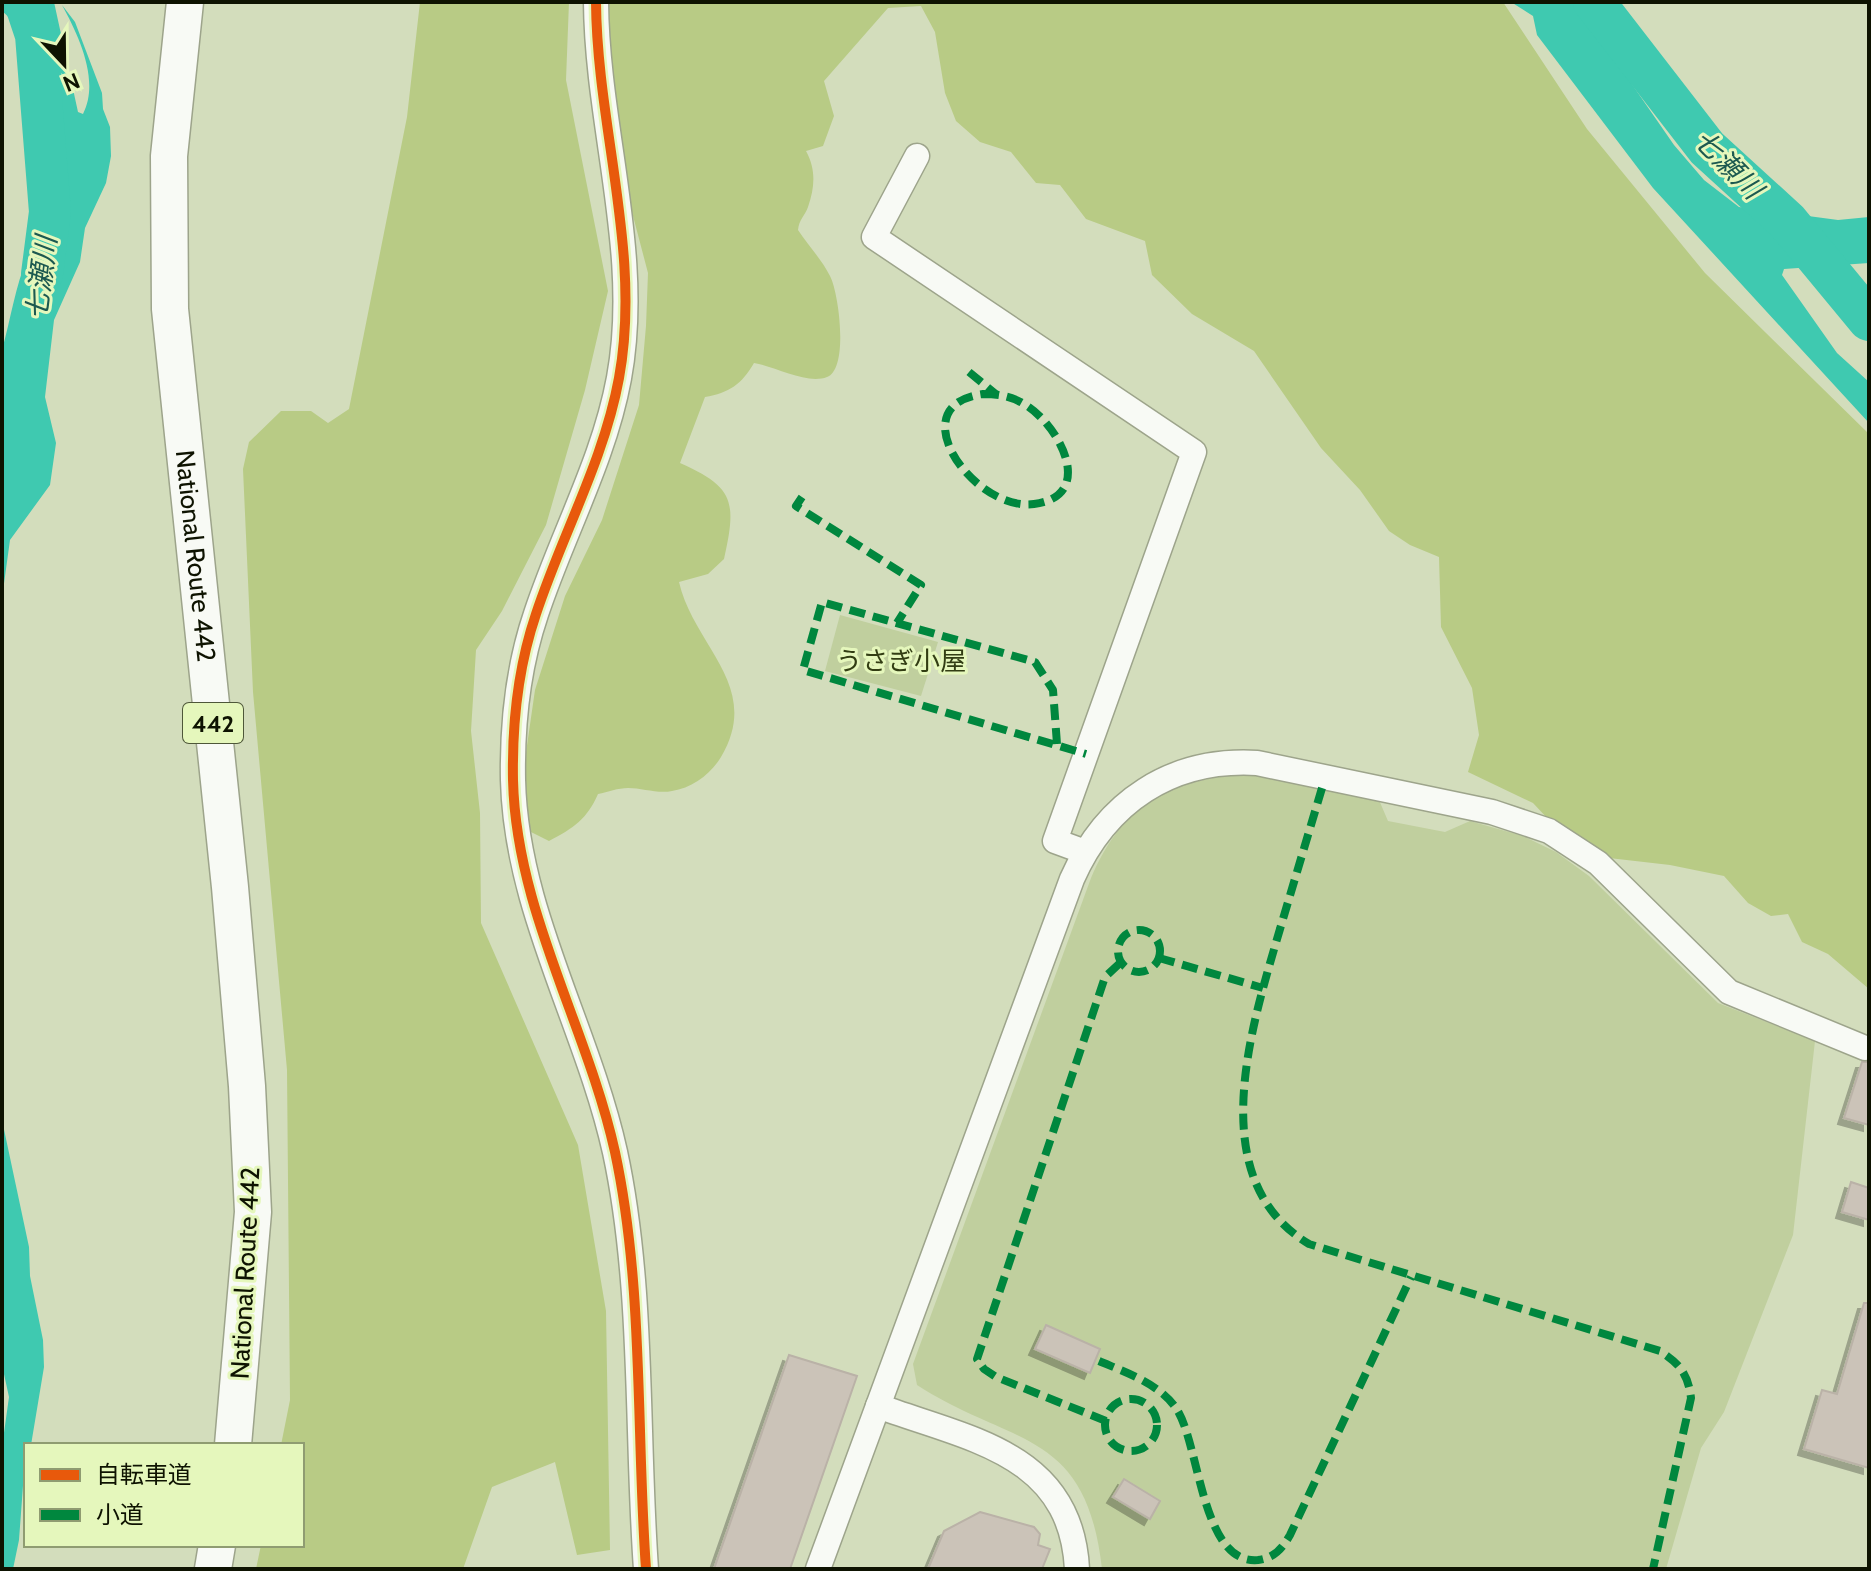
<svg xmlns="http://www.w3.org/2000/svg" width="1871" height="1571" font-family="Cabin,'Noto Sans JP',sans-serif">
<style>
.green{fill:#c0cf9e}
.forest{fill:#b8cb85}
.water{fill:#3fc9b0}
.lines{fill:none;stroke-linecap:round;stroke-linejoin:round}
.river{stroke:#3fc9b0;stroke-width:42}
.building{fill:#cbc3b8;stroke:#bab2a7;stroke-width:2;filter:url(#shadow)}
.minor-casing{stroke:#9da48b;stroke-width:27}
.highway-casing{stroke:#9da48b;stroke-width:39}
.minor{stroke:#f8faf5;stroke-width:24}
.highway{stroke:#f8faf5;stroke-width:36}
.quiet{stroke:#00873e;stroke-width:8;stroke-dasharray:16 8;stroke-linecap:butt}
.cycleway-casing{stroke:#e5f7bc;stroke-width:15}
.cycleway{stroke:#e8590c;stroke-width:10}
.labels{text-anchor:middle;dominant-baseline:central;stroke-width:6;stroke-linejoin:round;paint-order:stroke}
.shield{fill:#e5f7bc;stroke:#4e5739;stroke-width:2}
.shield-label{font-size:24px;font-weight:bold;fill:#0e1301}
.street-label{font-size:26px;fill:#0e1301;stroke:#e5f7bc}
.park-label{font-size:26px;fill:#323d13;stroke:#e5f7bc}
.water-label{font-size:28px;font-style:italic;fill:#1c5950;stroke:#e5f7bc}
</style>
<defs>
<filter id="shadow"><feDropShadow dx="-6" dy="6" stdDeviation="0" flood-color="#0004"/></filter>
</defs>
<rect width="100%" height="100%" fill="#d3ddbc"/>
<g class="green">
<polygon points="840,615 938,642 921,696 825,671"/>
<path d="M1236,774L1267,776L1379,800L1388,821L1445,832L1470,821L1523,836L1556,852L1589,876L1718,1003L1815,1041L1793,1235L1724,1412L1701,1448L1666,1569H1102C1086,1428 1013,1447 917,1385L913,1364L1091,878C1123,806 1160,785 1236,774Z"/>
</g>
<g class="forest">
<polygon points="420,2 569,2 566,80 608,291 585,390 546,525 502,611 476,650 471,731 480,813 481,923 578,1145 606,1311 610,1550 577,1555 555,1462 492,1487 463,1569 256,1569 261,1545 302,1545 302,1445 281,1445 290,1400 287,1070 253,692 243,469 249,442 281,411 311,411 328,423 349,409 407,117"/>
<path d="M608,2H1503L1587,129L1705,273L1869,434V989L1828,954L1802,942L1788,914L1771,916L1748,903L1724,876L1670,865L1609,858L1565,837L1533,803L1468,772L1479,735L1472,688L1441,627L1439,557L1410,545L1389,531L1360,490L1321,448L1254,351L1192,314L1152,275L1145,241L1086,219L1060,185L1036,183L1011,152L980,142L956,121L945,93L935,32L921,6L888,8L824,81L834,116L823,146L806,151C816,169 815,187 808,207C805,216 799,219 798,230C808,245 822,260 830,276C839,293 849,369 827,377C807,385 774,366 754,363C742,384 729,393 705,397L680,463C734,487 737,501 724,559L708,574L679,582C694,647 763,686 721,757C711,774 692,788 672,791C658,794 642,788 628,788C618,788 608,792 598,794C587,819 574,828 549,841L531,832L518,808L535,690L565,596L602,520L639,405L646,326L648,273L627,193L610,80Z"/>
</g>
<g class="water">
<path d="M2,2H54L78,112L83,114C100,81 79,36 62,5L75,22L102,93L103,109L110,127L111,156L106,183L85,228L80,262L54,320L45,397L56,443L50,485L10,540L2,598V350C11,318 15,287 28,256C40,231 61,207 66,180C73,147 28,30 2,11Z"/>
<polygon points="1511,2 1575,2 1674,145 1704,180 1739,207 1838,220 1869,217 1869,263 1784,269 1782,275 1837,353 1869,382 1869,423 1653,188 1537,35 1533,16"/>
<polygon points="2,1120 29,1247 30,1276 43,1340 44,1367 31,1445 26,1445 19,1540 13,1569 2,1569 2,1447 9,1397 2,1365"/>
</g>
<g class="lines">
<g class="river">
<polyline points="25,2 36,35 50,212 42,274"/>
<polyline points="1594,2 1707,148 1787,221 1869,320"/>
</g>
</g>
<g class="building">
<polygon points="1862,1062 1869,1062 1869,1125 1844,1118"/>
<polygon points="1851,1182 1869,1188 1869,1220 1842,1212"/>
<polygon points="1864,1303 1869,1303 1869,1468 1804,1449 1822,1390 1837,1394"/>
<polygon points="1046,1325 1100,1349 1090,1373 1035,1349"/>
<polygon points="789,1355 857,1376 790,1569 714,1569"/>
<polygon points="1124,1479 1160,1501 1150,1519 1113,1497"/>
<polygon points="980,1512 1034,1527 1040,1534 1038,1545 1050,1549 1042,1569 928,1569 944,1531"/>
</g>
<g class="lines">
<g class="minor-casing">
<g id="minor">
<path d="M596,2C597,128 642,253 619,378C604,460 562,535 536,614C518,667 512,724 513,780C516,911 587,1026 615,1152C644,1287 636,1431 646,1569"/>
<polyline points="917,156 874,237 1194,452 1055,841 1085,852"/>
<path d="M878,1406C967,1439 1071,1452 1077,1569"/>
<path d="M818,1569L1072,879C1106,802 1171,758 1257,763L1492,812L1549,831L1598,863L1729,992L1865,1048"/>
</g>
</g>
<g class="highway-casing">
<g id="highway">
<path id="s1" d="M185,2L169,156L170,309L230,887L247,1086L253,1212L233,1445"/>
<polyline points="213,1569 217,1545"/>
</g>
</g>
<use href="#minor" class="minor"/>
<use href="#highway" class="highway"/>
<g class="quiet">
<polyline points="969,372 997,395"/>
<path d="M983,394C998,394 1011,396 1024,404C1058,423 1098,496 1034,504C974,512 898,405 983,394Z"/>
<polyline points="802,497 796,506 921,585 897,623"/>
<polyline points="1057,744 1053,690 1035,662 822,602 803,670 1086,754"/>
<path d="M1322,788C1308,835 1294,882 1280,929C1252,1025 1201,1179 1309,1244L1660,1351C1680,1364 1688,1374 1691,1398L1653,1569"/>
<circle cx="1139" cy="951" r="21"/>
<polyline points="1159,958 1263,988"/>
<path d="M1099,1361C1127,1373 1158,1383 1176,1408C1200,1443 1201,1565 1258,1560C1274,1558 1282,1549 1290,1535L1411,1277"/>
<circle cx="1131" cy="1425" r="26"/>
<polyline points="1106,1421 996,1377 984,1369 977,1359 1105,977 1121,962"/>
</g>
<g class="cycleway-casing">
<path id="cycleway" d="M596,2C597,128 642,253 619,378C604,460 562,535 536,614C518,667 512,724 513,780C516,911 587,1026 615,1152C644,1287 636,1431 646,1569"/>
</g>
<use href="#cycleway" class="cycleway"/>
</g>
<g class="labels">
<rect class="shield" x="183" y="703" width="60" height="40" rx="6"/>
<g class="shield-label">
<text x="213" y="723">442</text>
</g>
<g class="street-label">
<text stroke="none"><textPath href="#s1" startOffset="556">National Route 442</textPath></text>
<text transform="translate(245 1273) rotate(-87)">National Route 442</text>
</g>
<g class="park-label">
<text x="901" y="661">うさぎ小屋</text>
</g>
<g class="water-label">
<text transform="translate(1728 164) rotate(45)">七瀬川</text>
<text transform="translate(41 278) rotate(-83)">七瀬川</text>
</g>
</g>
<rect width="1871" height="1571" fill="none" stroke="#0e1301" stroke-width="8"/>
<rect x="24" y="1443" width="280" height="104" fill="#e5f7bc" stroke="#8f9c71" stroke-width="2"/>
<rect x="40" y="1469" width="40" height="12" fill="#e8590c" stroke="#8f9c71" stroke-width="2"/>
<text x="96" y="1483" font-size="24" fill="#0e1301">自転車道</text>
<rect x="40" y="1509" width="40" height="12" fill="#00873e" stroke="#8f9c71" stroke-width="2"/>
<text x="96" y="1523" font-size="24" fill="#0e1301">小道</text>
<g transform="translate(64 64) rotate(158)" stroke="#e5f7bc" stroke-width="6" paint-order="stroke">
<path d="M0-6L14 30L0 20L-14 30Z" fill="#0e1301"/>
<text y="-12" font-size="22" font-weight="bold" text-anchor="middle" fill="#0e1301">N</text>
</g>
</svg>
